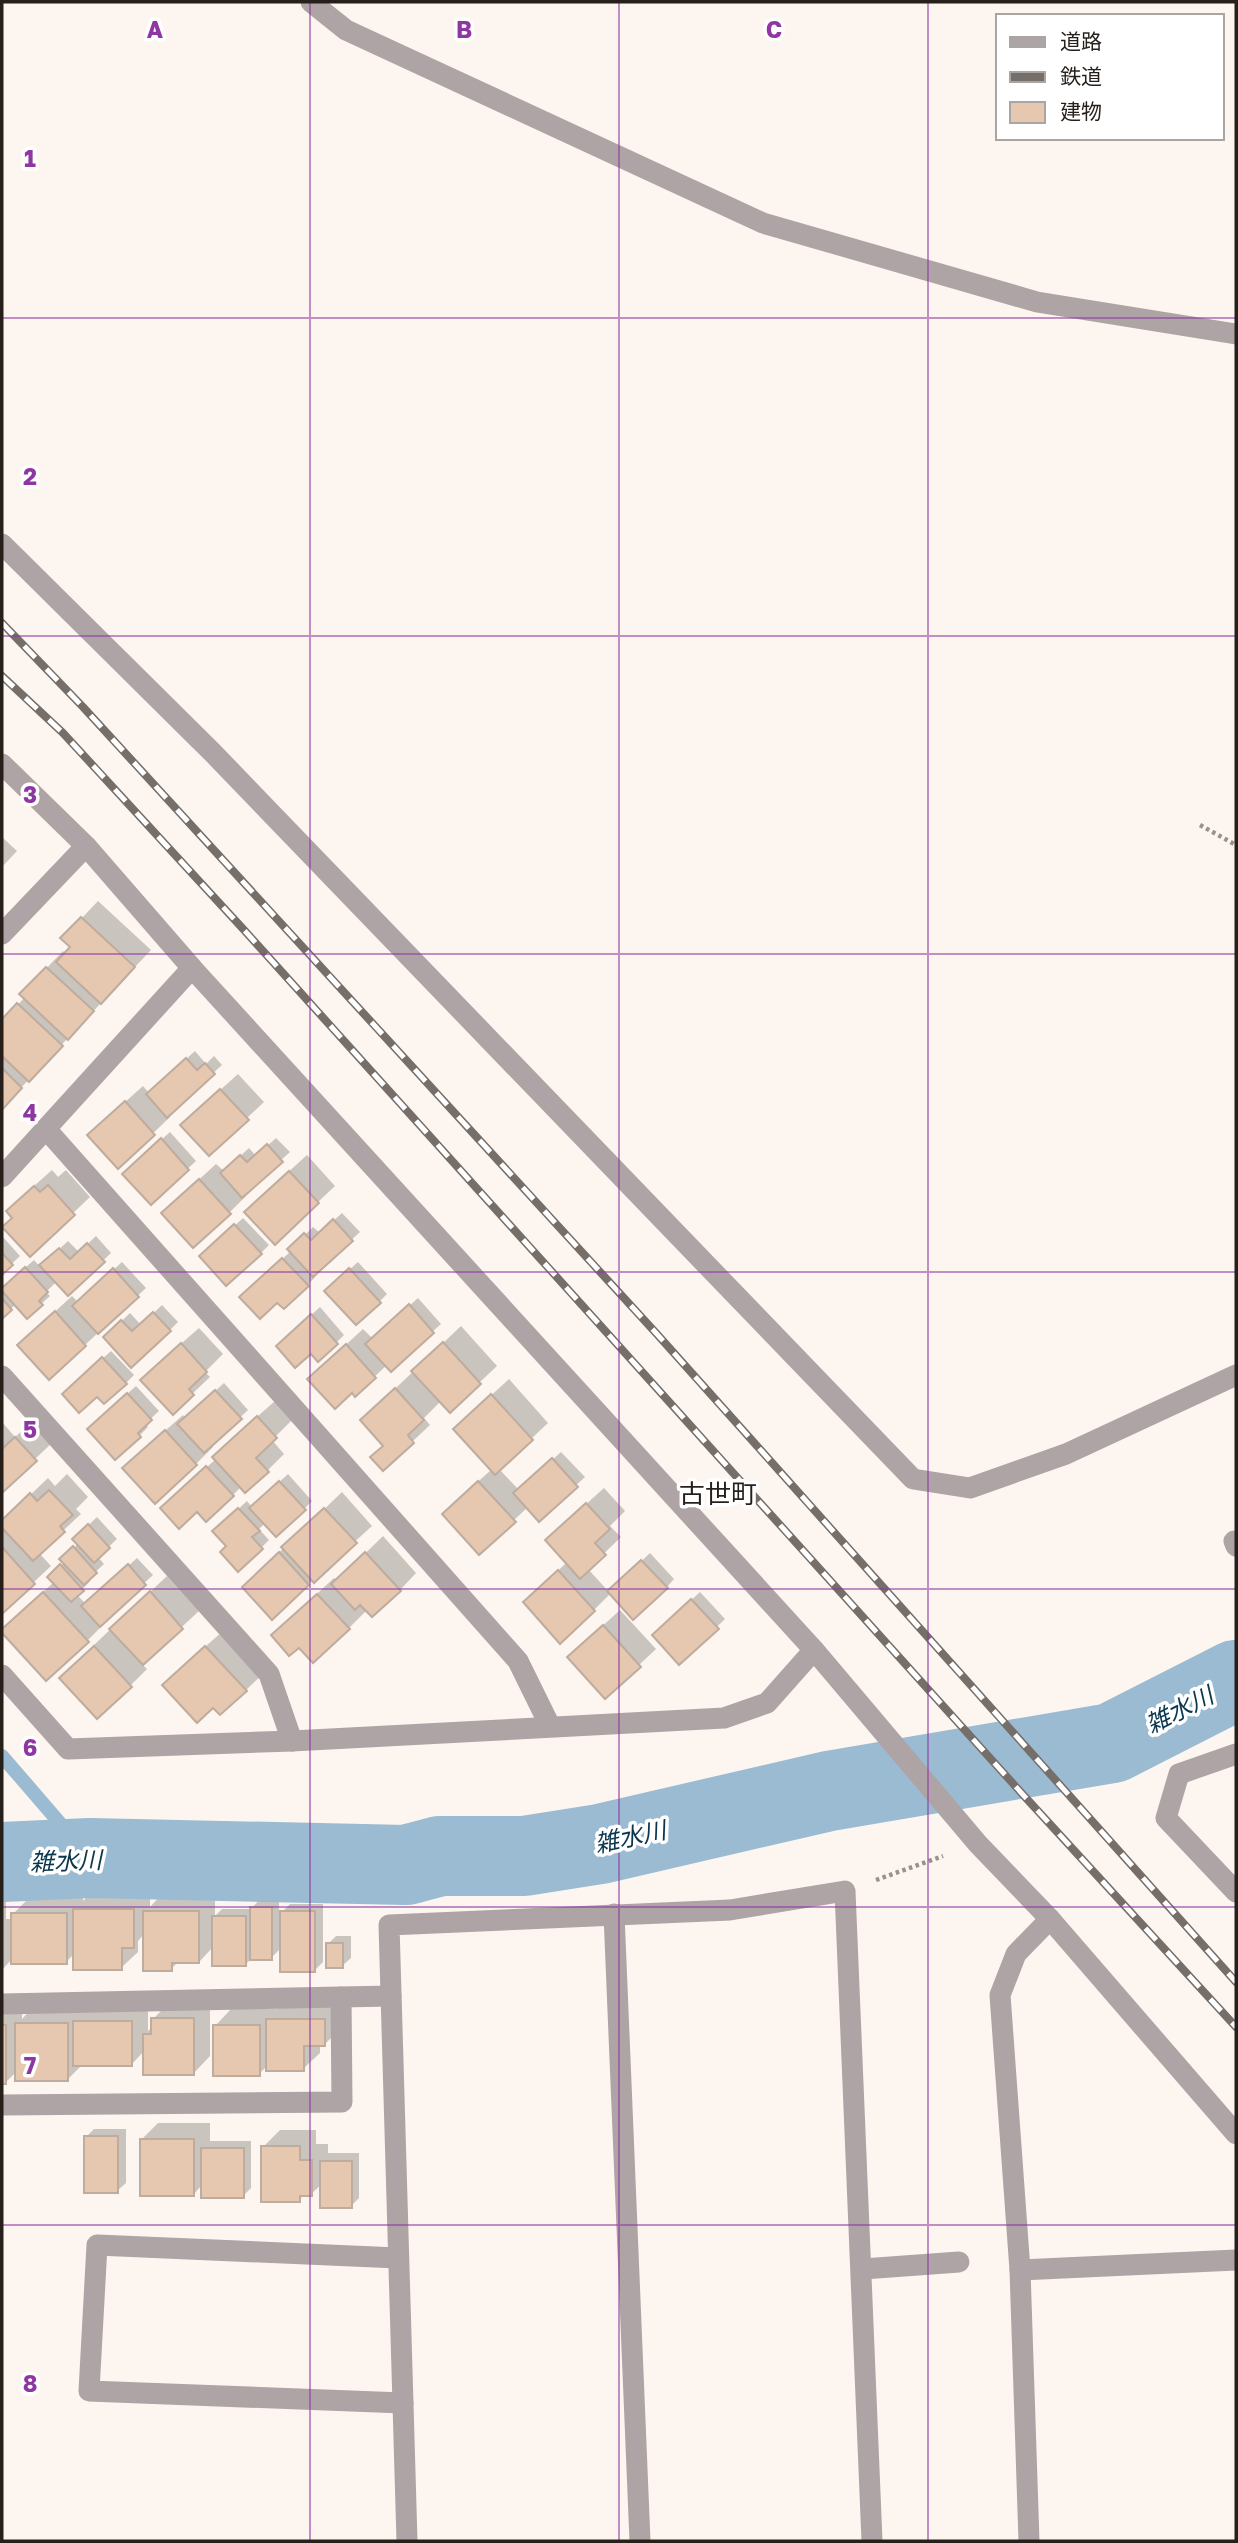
<svg xmlns="http://www.w3.org/2000/svg" width="1238" height="2543" font-family="'Golos Text','Noto Sans JP',sans-serif">
<style>
.shadow{fill:#0003}
.lines{fill:none;stroke-linecap:round;stroke-linejoin:round}
.stream{stroke:#9abbd2;stroke-width:14}
.river{stroke:#9abbd2;stroke-width:80}
.building{fill:#e6c7af;stroke:#beac9e;stroke-width:2}
.path{stroke:#99918b;stroke-width:4.5;stroke-dasharray:3.5 3.5;stroke-linecap:butt}
.minor{stroke:#aea3a5;stroke-width:21}
.rail-casing{stroke:#756e69;stroke-width:8}
.rail{stroke:#fff;stroke-width:5;stroke-dasharray:16;stroke-linecap:butt}
.grid{fill:none;stroke:#8e36a2;stroke-width:2;stroke-opacity:0.55}
.labels{text-anchor:middle;dominant-baseline:central;stroke-width:7;stroke-linejoin:round;paint-order:stroke}
.water-label{font-size:24px;font-style:italic;fill:#0a364e;stroke:#fff}
.quarter-label{font-size:26px;fill:#261f1a;stroke:#fff}
.grid-label{font-size:23px;text-anchor:middle;font-weight:bold;fill:#8e36a2;stroke:#fff;stroke-width:7;stroke-linejoin:round;paint-order:stroke}
</style>
<rect width="100%" height="100%" fill="#fdf5ef"/>
<g class="shadow">
<polygon points="2,837 17,851 2,867"/>
<polygon points="98,901 151,950 2,1108 2,1022 25,997 22,994 63,951 66,954 73,947 63,938"/>
<polygon points="195,1051 206,1064 214,1056 222,1065 168,1114 170,1117 118,1167 106,1119 143,1086 149,1093"/>
<polygon points="238,1074 264,1102 209,1154 199,1109"/>
<polygon points="170,1132 196,1161 151,1203 132,1166"/>
<polygon points="276,1138 290,1152 244,1194 246,1196 229,1213 180,1197 216,1164 224,1171 249,1148 256,1156"/>
<polygon points="307,1155 335,1186 318,1202 263,1195"/>
<polygon points="52,1170 58,1177 66,1170 90,1197 30,1254 14,1217 25,1194"/>
<polygon points="342,1213 360,1232 313,1275 315,1277 308,1285 277,1300 250,1289 291,1251 290,1249 313,1227 320,1233"/>
<polygon points="243,1218 269,1245 261,1253 210,1248"/>
<polygon points="2,1236 20,1256 2,1273"/>
<polygon points="96,1236 111,1253 68,1294 57,1281 46,1292 50,1296 27,1317 16,1304 2,1317 2,1288 34,1260 40,1267 68,1241 79,1252"/>
<polygon points="122,1262 146,1288 85,1345 36,1329 72,1296 78,1302"/>
<polygon points="358,1262 387,1294 379,1302 334,1283"/>
<polygon points="418,1298 441,1324 391,1369 387,1365 356,1394 326,1363 363,1329 373,1339"/>
<polygon points="162,1305 178,1322 170,1330 105,1337 130,1313 141,1325"/>
<polygon points="320,1307 344,1335 336,1343 311,1352 286,1338"/>
<polygon points="461,1326 497,1366 450,1410 441,1401 424,1418 430,1425 383,1469 385,1445 379,1404"/>
<polygon points="199,1328 223,1354 205,1372 210,1377 173,1412 159,1363"/>
<polygon points="111,1351 134,1375 126,1383 97,1395 72,1386"/>
<polygon points="509,1379 548,1423 499,1469 519,1490 561,1452 585,1477 539,1519 528,1507 479,1553 460,1498 492,1469 472,1413"/>
<polygon points="224,1383 248,1410 211,1445 213,1447 196,1464 155,1501 141,1452 183,1415 185,1418"/>
<polygon points="136,1386 159,1411 145,1424 148,1427 140,1435 97,1421"/>
<polygon points="275,1401 292,1420 272,1440 284,1454 268,1470 245,1491 241,1487 233,1495 198,1510 170,1500 216,1459 231,1440"/>
<polygon points="33,1421 52,1443 2,1490 2,1422 15,1437"/>
<polygon points="67,1474 88,1497 76,1509 81,1514 39,1553 51,1566 2,1612 2,1522 48,1478 55,1486"/>
<polygon points="288,1474 312,1501 304,1509 265,1523 259,1529 269,1540 261,1548 228,1545 223,1523 247,1501 252,1507"/>
<polygon points="604,1488 625,1511 610,1526 621,1537 588,1569 609,1592 650,1553 674,1579 667,1587 611,1593 594,1610 542,1586 567,1562 564,1524"/>
<polygon points="342,1492 372,1526 272,1617 261,1570"/>
<polygon points="97,1517 117,1539 98,1557 104,1564 88,1579 90,1581 77,1595 86,1604 137,1558 153,1575 102,1622 104,1624 87,1641 19,1614 54,1582 49,1577 65,1562 62,1559 80,1542 74,1539"/>
<polygon points="383,1536 416,1573 400,1590 367,1610 349,1628 299,1646 290,1619 334,1578 337,1581"/>
<polygon points="167,1576 199,1611 142,1664 147,1669 130,1686 77,1661"/>
<polygon points="700,1592 725,1619 680,1662 662,1627"/>
<polygon points="620,1610 656,1649 639,1665 586,1641"/>
<polygon points="223,1631 263,1674 246,1690 181,1668"/>
<polygon points="91,1893 150,1893 150,1907 161,1895 215,1895 215,1916 222,1909 251,1909 260,1899 279,1899 279,1915 290,1904 323,1904 323,1962 315,1970 282,1947 271,1958 252,1958 245,1965 214,1946 199,1962 178,1962 171,1969 144,1934 138,1941 138,1952 121,1968 74,1954 66,1962 13,1958 2,1970 2,1899 6,1899 6,1919 13,1919 13,1914 30,1897 83,1897 83,1901"/>
<polygon points="336,1936 351,1936 351,1958 342,1966 328,1944"/>
<polygon points="170,2002 210,2002 210,2056 194,2073 144,2051 132,2064 83,2064 67,2080 17,2071 5,2083 2,2083 2,2009 22,2009 22,2019 33,2007 148,2005 148,2031 153,2026 153,2019"/>
<polygon points="284,2003 341,2003 341,2028 324,2045 320,2045 320,2053 303,2069 267,2066 259,2074 215,2026 231,2009 277,2009"/>
<polygon points="158,2123 210,2123 210,2141 251,2141 251,2188 243,2196 202,2185 194,2194 141,2140"/>
<polygon points="94,2129 126,2129 126,2183 117,2191 86,2137"/>
<polygon points="280,2130 316,2130 316,2144 328,2144 328,2153 359,2153 359,2198 351,2206 322,2184 311,2194 305,2194 299,2200 263,2147"/>
</g>
<g class="lines">
<polyline class="stream" points="2,1756 90,1858"/>
<polyline class="river" points="2,1862 90,1858 406,1865 440,1856 524,1856 600,1844 829,1791 1112,1743 1236,1680"/>
</g>
<g class="building">
<polygon points="81,917 135,967 101,1004 56,962 70,947 60,938"/>
<polygon points="46,967 94,1011 68,1040 19,994"/>
<polygon points="17,1003 63,1046 29,1082 2,1056 2,1019"/>
<polygon points="186,1058 197,1070 205,1063 215,1074 167,1118 146,1094"/>
<polygon points="2,1068 22,1088 2,1110"/>
<polygon points="220,1089 249,1120 209,1156 180,1125"/>
<polygon points="125,1101 155,1135 118,1169 87,1135"/>
<polygon points="161,1138 189,1170 151,1205 122,1174"/>
<polygon points="267,1144 283,1162 242,1198 220,1173 240,1155 247,1162"/>
<polygon points="289,1171 319,1203 275,1245 244,1212"/>
<polygon points="199,1179 231,1214 193,1248 161,1213"/>
<polygon points="48,1185 75,1215 30,1257 2,1227 12,1218 6,1211 34,1186 40,1192"/>
<polygon points="333,1219 353,1241 313,1277 287,1249 304,1233 311,1240"/>
<polygon points="234,1224 262,1254 226,1286 199,1256"/>
<polygon points="87,1243 105,1262 68,1296 39,1265 59,1248 70,1259"/>
<polygon points="2,1253 13,1265 2,1275"/>
<polygon points="282,1258 309,1286 284,1309 277,1303 260,1319 239,1297"/>
<polygon points="25,1267 48,1292 39,1301 43,1305 27,1319 2,1291 2,1288"/>
<polygon points="113,1268 139,1297 98,1334 72,1306"/>
<polygon points="349,1268 381,1303 356,1325 324,1291"/>
<polygon points="2,1298 12,1310 2,1319"/>
<polygon points="409,1304 434,1333 391,1372 365,1344"/>
<polygon points="55,1311 86,1346 49,1380 17,1345"/>
<polygon points="153,1312 171,1331 131,1368 103,1337 121,1320 132,1331"/>
<polygon points="311,1314 338,1344 318,1362 311,1354 295,1368 276,1346"/>
<polygon points="443,1342 481,1384 450,1413 411,1371"/>
<polygon points="181,1343 207,1372 189,1389 194,1395 173,1415 140,1380"/>
<polygon points="346,1344 376,1378 355,1397 352,1393 335,1409 307,1379"/>
<polygon points="102,1357 127,1384 104,1404 97,1397 79,1413 62,1394"/>
<polygon points="395,1388 424,1420 408,1435 414,1443 383,1471 370,1457 383,1446 360,1420"/>
<polygon points="215,1390 242,1419 204,1453 177,1424"/>
<polygon points="127,1393 152,1420 138,1433 141,1437 115,1460 87,1429"/>
<polygon points="491,1394 533,1440 495,1475 453,1429"/>
<polygon points="257,1416 277,1438 256,1458 269,1472 245,1493 212,1457"/>
<polygon points="165,1430 197,1465 155,1504 122,1468"/>
<polygon points="15,1437 37,1461 2,1493 2,1449"/>
<polygon points="552,1458 578,1487 539,1522 513,1493"/>
<polygon points="206,1466 234,1496 206,1522 197,1512 179,1529 160,1508"/>
<polygon points="279,1481 306,1510 276,1537 249,1508"/>
<polygon points="478,1481 516,1522 479,1555 442,1514"/>
<polygon points="49,1490 73,1515 60,1526 65,1532 33,1561 2,1528 2,1520 30,1493 37,1501"/>
<polygon points="586,1503 610,1529 595,1543 606,1555 580,1579 545,1540"/>
<polygon points="238,1508 260,1531 252,1537 263,1549 238,1572 220,1552 226,1546 212,1531"/>
<polygon points="324,1508 357,1543 314,1583 281,1547"/>
<polygon points="88,1524 110,1548 94,1563 72,1539"/>
<polygon points="73,1546 97,1573 84,1585 59,1559"/>
<polygon points="2,1547 35,1584 2,1614"/>
<polygon points="279,1552 309,1585 272,1620 242,1587"/>
<polygon points="365,1552 401,1591 372,1617 360,1605 355,1610 331,1584"/>
<polygon points="641,1560 668,1588 633,1620 607,1591"/>
<polygon points="60,1564 84,1591 71,1602 47,1577"/>
<polygon points="128,1564 146,1585 100,1627 81,1606"/>
<polygon points="558,1570 595,1611 560,1644 523,1602"/>
<polygon points="150,1591 183,1629 143,1665 109,1629"/>
<polygon points="43,1592 89,1642 46,1681 2,1633 2,1629"/>
<polygon points="317,1594 350,1629 313,1663 299,1648 289,1656 271,1635"/>
<polygon points="691,1599 719,1629 679,1665 652,1635"/>
<polygon points="603,1625 641,1667 605,1699 567,1657"/>
<polygon points="94,1646 132,1687 97,1719 59,1678"/>
<polygon points="205,1646 247,1691 220,1715 213,1708 197,1723 162,1685"/>
<rect x="250" y="1907" width="22" height="53"/>
<polygon points="73,1909 134,1909 134,1948 122,1948 122,1970 73,1970"/>
<polygon points="143,1911 199,1911 199,1963 172,1963 172,1971 143,1971"/>
<rect x="280" y="1911" width="35" height="61"/>
<rect x="11" y="1913" width="56" height="51"/>
<rect x="212" y="1916" width="34" height="50"/>
<rect x="326" y="1943" width="17" height="25"/>
<polygon points="151,2018 194,2018 194,2075 143,2075 143,2034 151,2034"/>
<polygon points="266,2019 325,2019 325,2046 304,2046 304,2071 266,2071"/>
<rect x="73" y="2021" width="59" height="45"/>
<rect x="15" y="2023" width="53" height="58"/>
<rect x="2" y="2025" width="4" height="59"/>
<rect x="213" y="2025" width="47" height="51"/>
<rect x="84" y="2136" width="34" height="57"/>
<rect x="140" y="2139" width="54" height="57"/>
<polygon points="261,2146 300,2146 300,2160 312,2160 312,2196 300,2196 300,2202 261,2202"/>
<rect x="201" y="2148" width="43" height="50"/>
<rect x="320" y="2161" width="32" height="47"/>
</g>
<g class="lines">
<g class="path">
<polyline points="1200,825 1236,845"/>
<polyline points="876,1880 943,1856"/>
</g>
<g class="minor">
<polyline points="311,2 346,30 763,223 1037,302 1236,334"/>
<polyline points="2,544 213,753 913,1479 970,1488 1066,1454 1236,1375"/>
<polyline points="2,764 86,846 192,968 814,1650 978,1844 1050,1919 1236,2134"/>
<polyline points="2,934 86,846"/>
<polyline points="46,1129 518,1661 550,1726"/>
<polyline points="2,1177 192,968"/>
<polyline points="2,1376 269,1674 292,1741"/>
<polyline points="1234,1541 1236,1546"/>
<polyline points="2,1675 68,1749 292,1741 724,1718 767,1703 814,1650"/>
<polyline points="1236,1754 1179,1774 1166,1818 1236,1892"/>
<polyline points="614,1914 640,2541"/>
<polyline points="2,2004 391,1996"/>
<polyline points="2,2105 342,2102 341,1997"/>
<polyline points="398,2258 97,2245 89,2391 403,2403"/>
<polyline points="863,2269 959,2262"/>
<polyline points="1020,2270 1236,2260"/>
<polyline points="407,2541 389,1925 730,1910 845,1891 872,2541"/>
<polyline points="1029,2541 1020,2270 1000,1995 1016,1954 1050,1919"/>
</g>
<g class="rail-casing">
<g id="rail">
<polyline points="2,623 83,707 656,1333 1236,1982"/>
<polyline points="2,676 63,733 245,931 1026,1798 1236,2027"/>
</g>
</g>
<use href="#rail" class="rail"/>
</g>
<path class="grid" d="M310,2V2541M619,2V2541M928,2V2541M2,318H1236M2,636H1236M2,954H1236M2,1272H1236M2,1589H1236M2,1907H1236M2,2225H1236"/>
<g class="labels">
<g class="water-label">
<text transform="translate(1179 1709) rotate(-27)">雑水川</text>
<text transform="translate(630 1836) rotate(-12)">雑水川</text>
<text transform="translate(66 1860) rotate(-2)">雑水川</text>
</g>
<g class="quarter-label">
<text x="718" y="1493">古世町</text>
</g>
</g>
<g class="grid-label">
<text x="155" y="38">A</text>
<text x="464" y="38">B</text>
<text x="774" y="38">C</text>
<text x="30" y="167">1</text>
<text x="30" y="485">2</text>
<text x="30" y="803">3</text>
<text x="30" y="1121">4</text>
<text x="30" y="1438">5</text>
<text x="30" y="1756">6</text>
<text x="30" y="2074">7</text>
<text x="30" y="2392">8</text>
</g>
<rect width="1238" height="2543" fill="none" stroke="#261f1a" stroke-width="7"/>
<rect x="996" y="14" width="228" height="126" fill="#ffffff" stroke="#a8a5a3" stroke-width="2"/>
<rect x="1010" y="37" width="35" height="10" fill="#aea3a5" stroke="#a8a5a3" stroke-width="2"/>
<text x="1060" y="49" font-size="21" fill="#261f1a">道路</text>
<rect x="1010" y="72" width="35" height="10" fill="#756e69" stroke="#a8a5a3" stroke-width="2"/>
<text x="1060" y="84" font-size="21" fill="#261f1a">鉄道</text>
<rect x="1010" y="102" width="35" height="21" fill="#e6c7af" stroke="#a8a5a3" stroke-width="2"/>
<text x="1060" y="119" font-size="21" fill="#261f1a">建物</text>
</svg>
